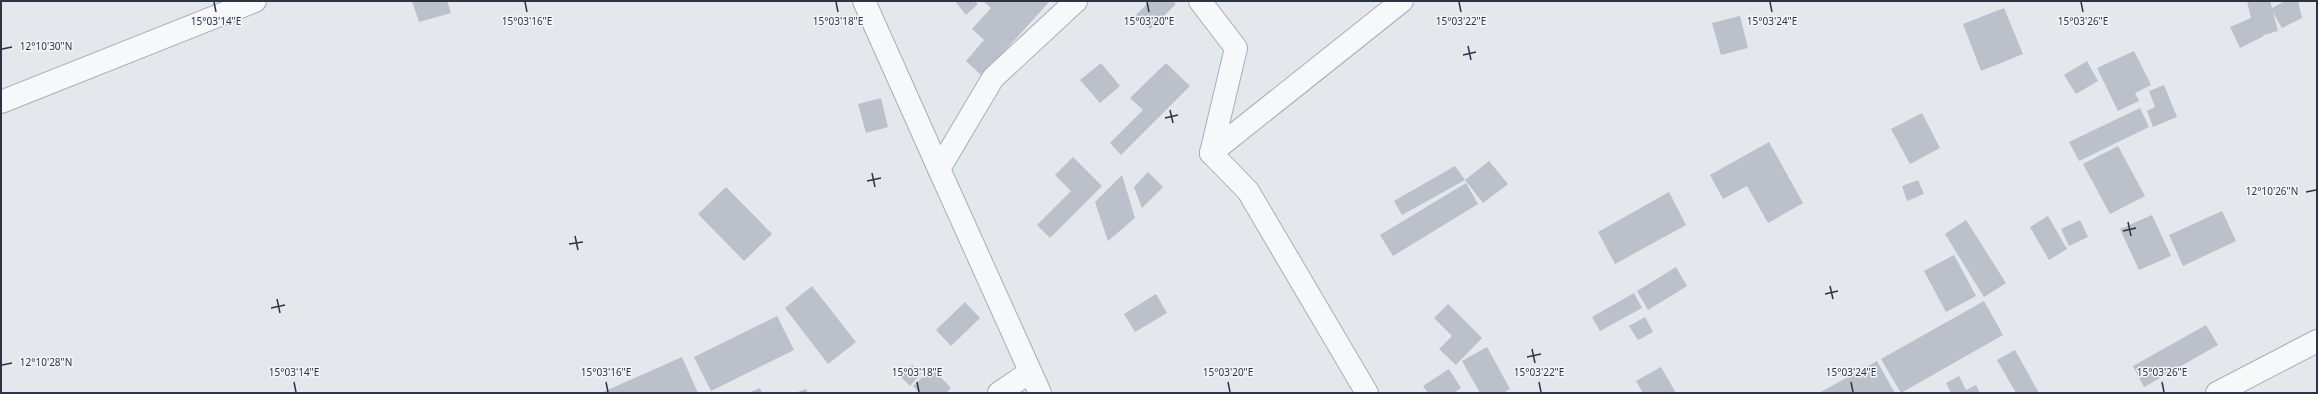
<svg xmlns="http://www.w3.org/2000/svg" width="2318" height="394" font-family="'Noto Sans',sans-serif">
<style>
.building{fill:#bbc0ca}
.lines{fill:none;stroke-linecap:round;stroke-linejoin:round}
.street-casing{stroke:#a9aeb7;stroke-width:24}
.street{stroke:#f7f8fa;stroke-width:22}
.ticks{fill:none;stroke:#2b3445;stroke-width:1.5}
.ticks-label{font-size:10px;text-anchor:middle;fill:#2b3445;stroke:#f4f6f9;stroke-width:3;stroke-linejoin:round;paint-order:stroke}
</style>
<rect width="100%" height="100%" fill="#e4e7ec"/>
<g class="building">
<polygon points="412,1 447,1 451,13 419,22"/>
<polygon points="955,1 975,1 978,4 966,15"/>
<polygon points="983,1 1050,1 982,76 966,61 984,40 972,29 991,8"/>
<polygon points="1150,1 1173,1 1176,4 1150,29 1136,15"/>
<polygon points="2247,1 2270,1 2272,8 2285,1 2298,1 2302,18 2282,28 2273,12 2278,31 2263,35 2264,36 2240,48 2230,27 2251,18"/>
<polygon points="2004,8 2023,54 1981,71 1963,24"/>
<polygon points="1740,16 1748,48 1721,55 1712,23"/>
<polygon points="2134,51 2151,85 2135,93 2139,101 2118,111 2097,68"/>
<polygon points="2087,61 2098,81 2076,94 2064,75"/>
<polygon points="1101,63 1120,86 1100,103 1080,80"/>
<polygon points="1166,63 1190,86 1121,155 1110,143 1143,110 1130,98"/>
<polygon points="2164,85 2177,117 2153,127 2147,111 2155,107 2149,91"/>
<polygon points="881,98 888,127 866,133 858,104"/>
<polygon points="2140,108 2149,127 2079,161 2069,142"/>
<polygon points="1922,113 1940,148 1910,164 1891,129"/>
<polygon points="1769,142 1803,203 1768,223 1747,186 1723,199 1710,175"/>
<polygon points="2118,146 2145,196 2110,214 2083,164"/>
<polygon points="1073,157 1102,186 1050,238 1037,225 1071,191 1055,175"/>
<polygon points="1489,161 1508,184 1483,203 1465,180"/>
<polygon points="1455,166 1465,180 1402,215 1394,201"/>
<polygon points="1148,172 1163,187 1142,208 1134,187"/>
<polygon points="1122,175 1135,218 1108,241 1095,202"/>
<polygon points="1918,180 1924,194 1907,201 1902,186"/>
<polygon points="1466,183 1478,204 1393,256 1380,235"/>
<polygon points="726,187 772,234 744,261 698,214"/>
<polygon points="1669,192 1686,225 1615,264 1598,232"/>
<polygon points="2222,211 2236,241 2183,266 2169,235"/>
<polygon points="2152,215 2171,256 2139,270 2120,229"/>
<polygon points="2048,216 2067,249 2049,260 2030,227"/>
<polygon points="1966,220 2006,283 1984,297 1945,234"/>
<polygon points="2080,220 2088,237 2069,246 2061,229"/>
<polygon points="1954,255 1976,296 1946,312 1924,271"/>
<polygon points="1676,267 1687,286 1648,310 1637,291"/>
<polygon points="812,286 856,342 828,364 785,308"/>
<polygon points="1634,293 1642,308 1600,331 1592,317"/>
<polygon points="1156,294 1167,313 1135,332 1124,314"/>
<polygon points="1984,301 2003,335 1901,393 1881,359"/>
<polygon points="965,302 980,318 951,346 936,330"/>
<polygon points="1448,304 1482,338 1456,365 1439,349 1452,336 1434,318"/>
<polygon points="777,316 794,350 711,391 694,357"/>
<polygon points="1645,317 1653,332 1638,340 1629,326"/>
<polygon points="2206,325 2218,345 2144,387 2133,366"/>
<polygon points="1487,347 1510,389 1503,393 1480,393 1462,361"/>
<polygon points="2015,350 2039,393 2016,393 1997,360"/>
<polygon points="682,357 698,393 601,393"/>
<polygon points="1877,361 1895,393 1819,393"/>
<polygon points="912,365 921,374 910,386 900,376"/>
<polygon points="1661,367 1676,393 1643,393 1636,381"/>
<polygon points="932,368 951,388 946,393 920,393 913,386"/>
<polygon points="1449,369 1461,388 1454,393 1428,393 1423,386"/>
<polygon points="1959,376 1966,390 1976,385 1980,393 1951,393 1946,383"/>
<polygon points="760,388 762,393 748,393"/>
<polygon points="806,389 808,393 795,393"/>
</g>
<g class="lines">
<g class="street-casing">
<g id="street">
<polyline points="864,1 939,169"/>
<polyline points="1200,1 1236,48 1211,153"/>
<polyline points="1,102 255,1"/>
<polyline points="1211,153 1248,191 1367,393"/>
<polyline points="1211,153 1402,1"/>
<polyline points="999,393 1030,372"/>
<polyline points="1040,393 939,169 993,78 1076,1"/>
<polyline points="2217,393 2317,341"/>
</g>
</g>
<use href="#street" class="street"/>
</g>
<path class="ticks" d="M214,2L216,12M525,2L527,12M836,2L838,12M1147,2L1149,12M1459,2L1461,12M1770,2L1772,12M2081,2L2083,12M1468,46L1471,60M2,49L12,47M1463,55L1476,52M1170,110L1173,123M1165,118L1178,115M872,173L875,187M867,181L881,178M2306,192L2316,190M2128,222L2131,236M2123,231L2136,228M575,236L578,250M569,244L583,242M1830,286L1833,299M1825,294L1838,291M277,299L280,313M271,308L285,305M1532,349L1535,363M1527,357L1541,354M2,365L12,363M294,382L296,392M606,382L608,392M917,382L919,392M1228,382L1230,392M1539,382L1541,392M1851,382L1853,392M2162,382L2164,392"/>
<g class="ticks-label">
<text x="216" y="25">15°03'14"E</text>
<text x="527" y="25">15°03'16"E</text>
<text x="838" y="25">15°03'18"E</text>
<text x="1149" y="25">15°03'20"E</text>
<text x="1461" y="25">15°03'22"E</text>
<text x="1772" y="25">15°03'24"E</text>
<text x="2083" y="25">15°03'26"E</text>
<text x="46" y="50">12°10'30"N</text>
<text x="2272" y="195">12°10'26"N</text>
<text x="46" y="366">12°10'28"N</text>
<text x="294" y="376">15°03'14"E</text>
<text x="606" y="376">15°03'16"E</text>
<text x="917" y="376">15°03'18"E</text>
<text x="1228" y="376">15°03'20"E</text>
<text x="1539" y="376">15°03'22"E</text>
<text x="1851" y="376">15°03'24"E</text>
<text x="2162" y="376">15°03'26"E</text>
</g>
<rect width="2318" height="394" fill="none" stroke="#2b3445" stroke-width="4"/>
</svg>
